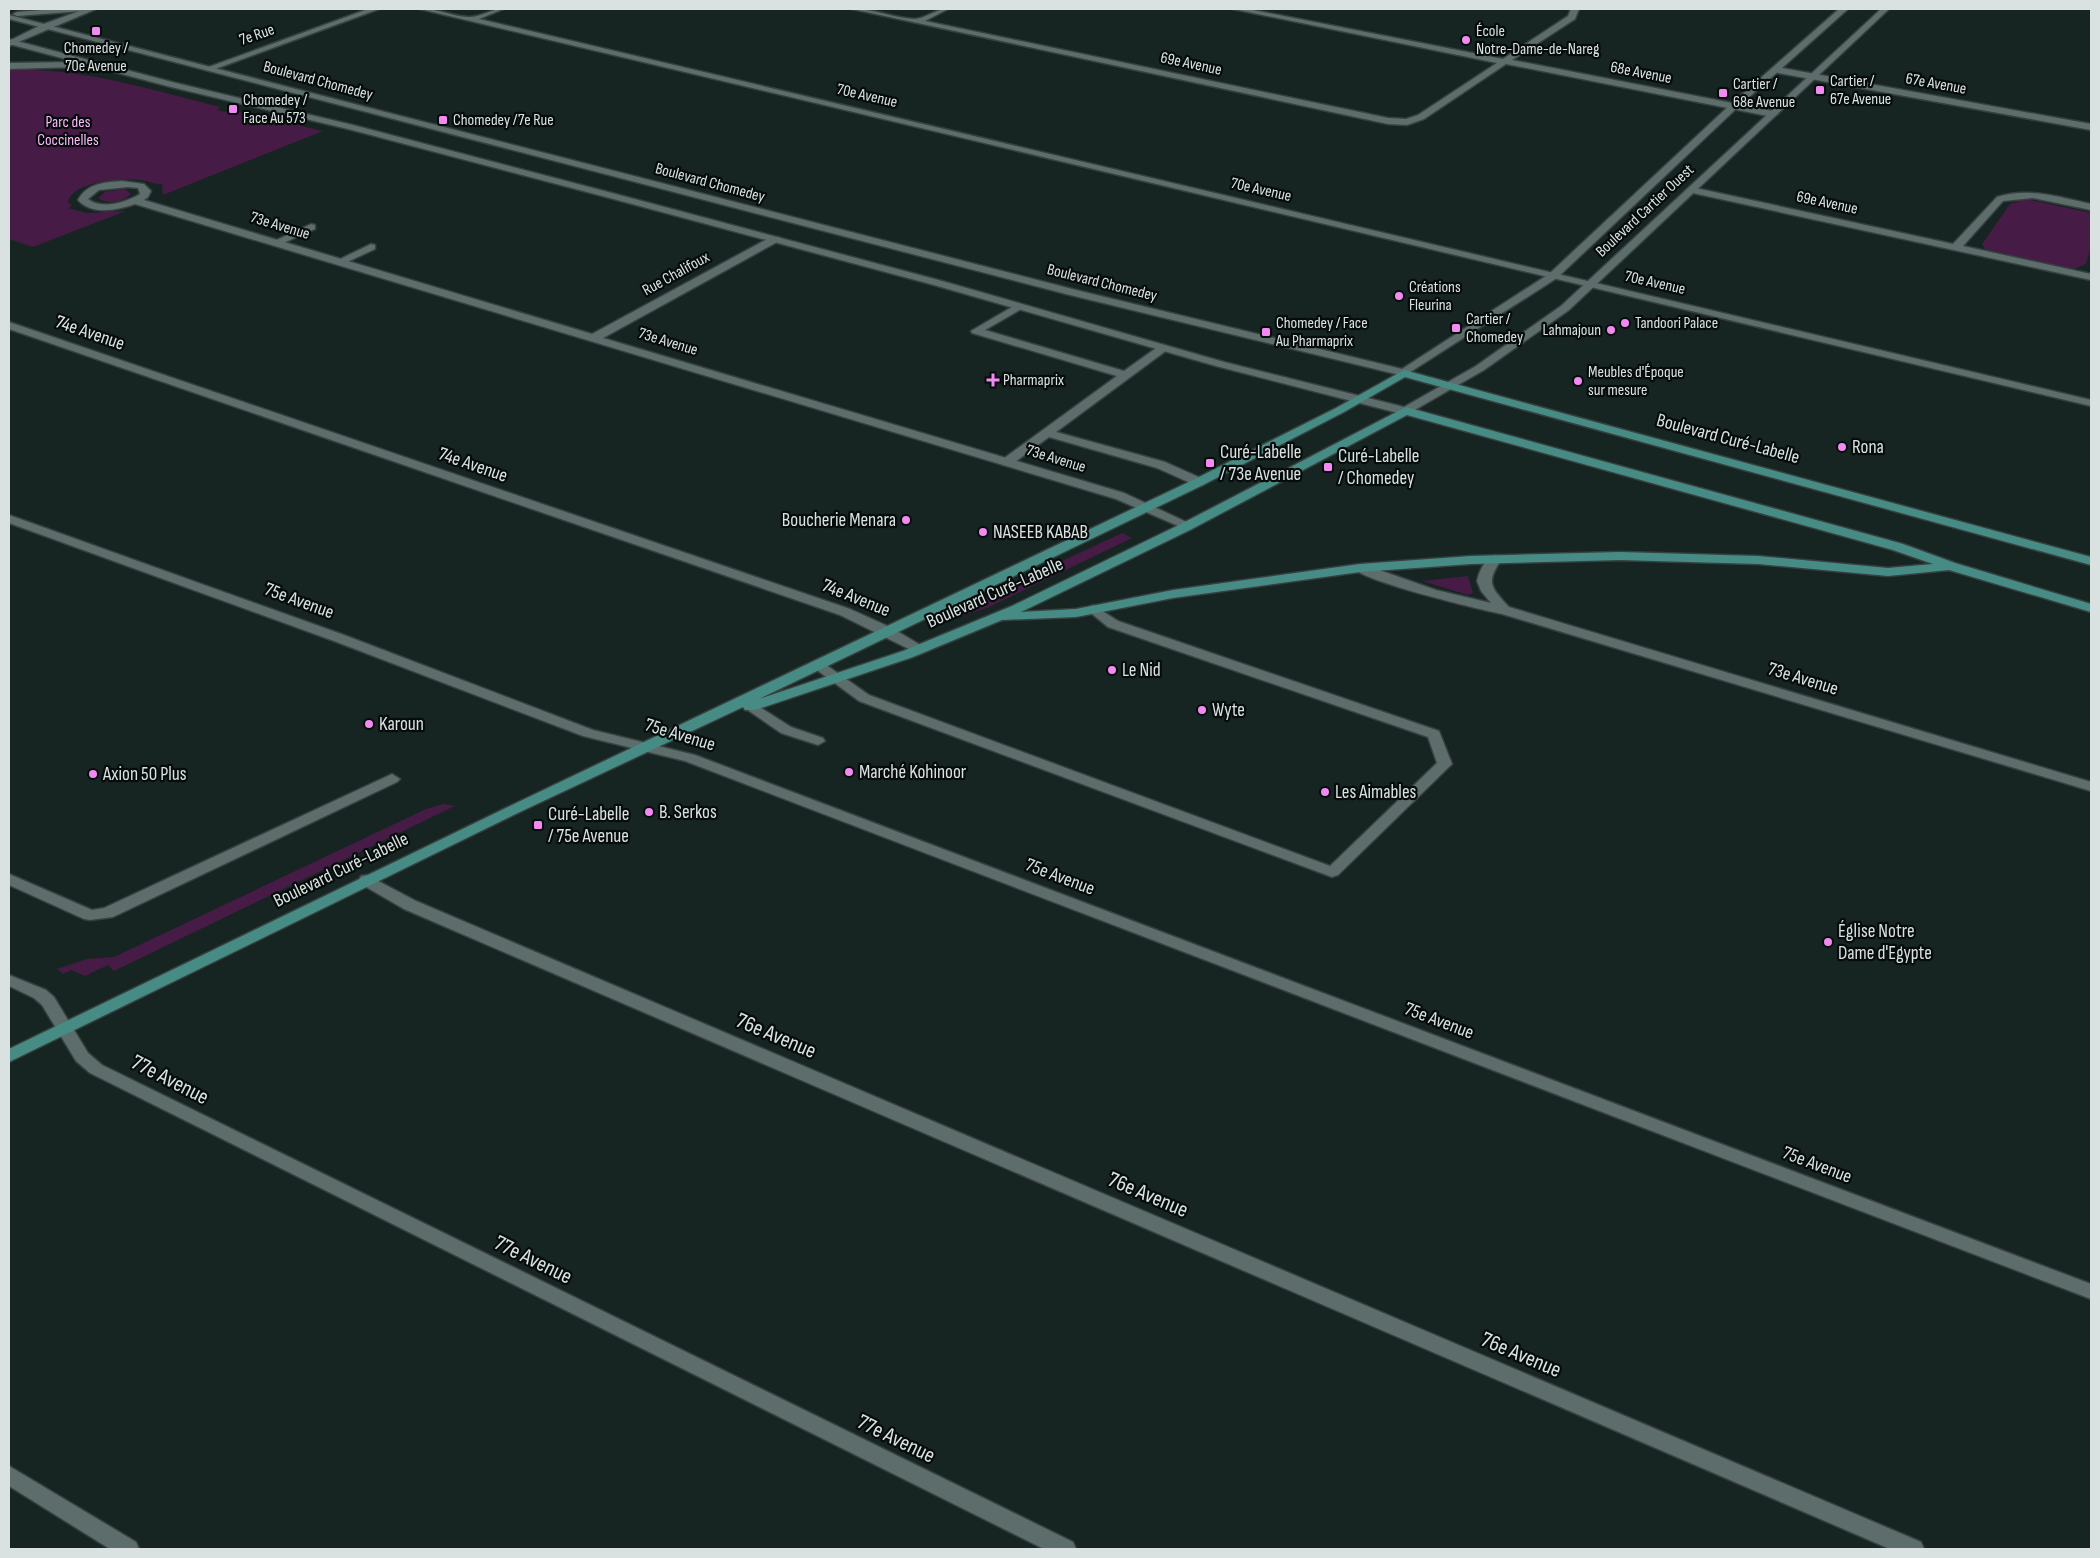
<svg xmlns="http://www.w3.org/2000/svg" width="2100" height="1558" font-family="'Sofia Sans Condensed',sans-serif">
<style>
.green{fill:#461b46}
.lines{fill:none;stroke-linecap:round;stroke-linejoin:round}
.service-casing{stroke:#36403f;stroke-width:3}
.minor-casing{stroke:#36403f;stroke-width:3}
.tertiary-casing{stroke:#36403f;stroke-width:3}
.primary-casing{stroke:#36403f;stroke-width:3}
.service{fill:#5d6d6b;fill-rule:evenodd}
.minor{fill:#5d6d6b;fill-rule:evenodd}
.tertiary{fill:#5d6d6b;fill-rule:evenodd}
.primary{fill:#468c85;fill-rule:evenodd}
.poi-dot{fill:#f38af2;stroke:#060c0b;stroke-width:2}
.labels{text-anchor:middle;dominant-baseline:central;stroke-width:4.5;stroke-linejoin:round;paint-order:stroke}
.far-poi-label{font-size:16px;fill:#d9e2e1;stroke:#060c0b;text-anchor:start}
.far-street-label{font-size:16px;fill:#d9e2e1;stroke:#060c0b}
.far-park-label{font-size:16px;fill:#fbb9f9;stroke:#060c0b}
.street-label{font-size:19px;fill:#d9e2e1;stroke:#060c0b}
.poi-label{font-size:19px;fill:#d9e2e1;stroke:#060c0b;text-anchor:start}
.near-street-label{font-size:22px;fill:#d9e2e1;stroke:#060c0b}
</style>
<rect width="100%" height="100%" fill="#162422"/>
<g class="green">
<path d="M9,70C82,67 151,90 221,107L217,110L227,112L232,110L323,131L163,195L162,184C155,185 147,180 139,180C122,178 73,181 68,202L72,206L68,208L87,213L126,211L33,247L9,239Z"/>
<path d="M125,189L131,194C124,202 107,205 98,198L105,192Z"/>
<polygon points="2026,199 2091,213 2091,247 2086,264 2074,269 2065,269 1985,249 1982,244 2010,204"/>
<polygon points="1122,533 1132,538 987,608 944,621 940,618"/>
<polygon points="1468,576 1473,593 1468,595 1422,581"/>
<polygon points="444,804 455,806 114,971 108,965 85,976 71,970 63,974 57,969 87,959 114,957 426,809"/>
</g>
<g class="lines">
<g class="service-casing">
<g id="service">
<polygon points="311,224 315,225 315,229 279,245 270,243"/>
<polygon points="371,244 375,245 375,249 343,264 339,265 334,262"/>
<polygon points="1019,303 1024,306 1023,308 985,330 1124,371 1159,346 1167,346 1167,350 1056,432 1165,462 1203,479 1205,482 1203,485 1195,485 1157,468 1049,437 1011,465 1003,465 1001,462 1003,459 1117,376 972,333 971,331"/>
<polygon points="1093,605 1118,621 1439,731 1452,764 1338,875 1332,877 859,701 810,665 812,662 822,662 869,695 1330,866 1437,763 1428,737 1108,627 1086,609"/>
<polygon points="744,697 791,727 823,738 825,741 818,745 781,733 739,704 737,701"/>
<polygon points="392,774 400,779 397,782 113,917 90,920 84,919 9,885 9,874 92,910 104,908"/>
</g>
</g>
<g class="minor-casing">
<g id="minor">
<polygon points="85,9 96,9 9,46 9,41 41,25"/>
<polygon points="368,9 379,9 210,71 203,69"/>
<path d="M420,9C437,8 451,16 468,17C479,18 491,9 503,9L479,19L2091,400V406Z"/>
<path d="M852,9C873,8 893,18 914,19C925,19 935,9 948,9L925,21L1388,118L1406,119L1418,115L1497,63L1233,9H1248L1503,59L1568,16L1571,9H1579L1575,19L1512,60L1773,111L1778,114L1773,117L1506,64L1424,119L1407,125L1388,124Z"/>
<polygon points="1776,67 2091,124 2091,130 1773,72 1772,70"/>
<path d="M122,181L144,184L151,191L148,197L144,200L592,334L771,237H779V241L603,338L1124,493L1193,525L1191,528H1183L1116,499L135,204C118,210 92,216 78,200C87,183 106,182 122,181ZM128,187L138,188L140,194C127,202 102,210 88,199L99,190Z"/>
<path d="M1691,187L1953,244L1997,197C2029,187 2059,197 2091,204V210L2033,198L2003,201L1963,246L2091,274V280L1688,192L1686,190Z"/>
<polygon points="9,322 850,609 892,628 927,649 925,652 915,652 840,615 9,329"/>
<polygon points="9,515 344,635 593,730 695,755 2091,1284 2091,1299 685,761 583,736 334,641 9,523"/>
<path d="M1495,555L1502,559C1485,583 1491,587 1509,607L2091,782V791L1502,614C1478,609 1365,582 1353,568L1355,565H1365L1436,590L1491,603L1481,591L1477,581C1479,571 1485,558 1495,555Z"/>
<polygon points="367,875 416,901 1921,1542 1924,1549 1890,1549 404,909 361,884 359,880 361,876"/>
<polygon points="9,975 46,990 54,997 88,1053 102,1065 1073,1542 1076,1549 1044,1549 90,1073 76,1061 42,1005 34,998 9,986"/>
<polygon points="9,1466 136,1542 139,1549 110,1549 9,1486"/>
</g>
</g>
<g class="tertiary-casing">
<g id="tertiary">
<polygon points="54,9 86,9 82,11 17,16 13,14 17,12"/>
<polygon points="1839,9 1848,9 1737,108 1557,278 1404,376 1070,295 9,19 9,15 1076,290 1402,369 1549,274 1731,104"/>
<polygon points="1881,9 1889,9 1569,310 1484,370 1406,415 1216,366 934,285 606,197 348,129 171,87 9,44 9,39 176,83 353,125 612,193 942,281 1224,362 1404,407 1476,366 1561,306"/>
<polygon points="75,62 79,65 78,67 9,69 9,63"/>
</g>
</g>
<g class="primary-casing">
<path id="primary" d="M1404,370L2091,557V565L1405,377L1344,412L1203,485L759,699L903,651L1012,606L1181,524L1406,407L1903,544L1955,563L2091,604V612L1949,570L1888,576L1758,564L1620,560L1471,564L1360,572L1173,598L1076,617L1002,620L913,657L755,710H745L743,707L522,811L9,1062V1049L512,805L1195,479L1336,408ZM1407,415L1893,550L1933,564L1888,568L1758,556L1620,552L1471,556L1360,564L1173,590L1076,609L1021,612L1190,530Z"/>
</g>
<use href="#service" class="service"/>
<use href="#minor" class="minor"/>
<use href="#tertiary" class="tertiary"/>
<use href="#primary" class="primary"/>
</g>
<g class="poi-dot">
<rect x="91" y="26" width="10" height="10" rx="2.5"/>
<circle cx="1466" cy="40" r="5"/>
<rect x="1815" y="85" width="10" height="10" rx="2.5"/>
<rect x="1718" y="88" width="10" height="10" rx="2.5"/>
<rect x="228" y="104" width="10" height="10" rx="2.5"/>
<rect x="438" y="115" width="10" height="10" rx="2.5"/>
<circle cx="1399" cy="296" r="5"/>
<circle cx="1625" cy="323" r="5"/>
<rect x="1451" y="323" width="10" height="10" rx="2.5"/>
<circle cx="1611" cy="330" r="5"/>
<rect x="1261" y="327" width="10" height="10" rx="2.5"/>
<path d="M990.5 372.5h5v5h5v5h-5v5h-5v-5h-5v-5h5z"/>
<circle cx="1578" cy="381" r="5"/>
<circle cx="1842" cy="447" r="5"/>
<rect x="1205" y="458" width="10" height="10" rx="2.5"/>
<rect x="1323" y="462" width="10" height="10" rx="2.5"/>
<circle cx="906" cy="520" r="5"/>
<circle cx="983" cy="532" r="5"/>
<circle cx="1112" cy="670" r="5"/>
<circle cx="1202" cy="710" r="5"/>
<circle cx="369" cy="724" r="5"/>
<circle cx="849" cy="772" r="5"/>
<circle cx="93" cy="774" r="5"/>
<circle cx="1325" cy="792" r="5"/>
<circle cx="649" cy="812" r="5"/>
<rect x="533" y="820" width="10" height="10" rx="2.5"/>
<circle cx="1828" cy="942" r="5"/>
</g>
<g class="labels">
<g class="far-poi-label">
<text x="1476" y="31">École<tspan x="1476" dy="18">Notre-Dame-de-Nareg</tspan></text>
<text x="96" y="48" text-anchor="middle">Chomedey /<tspan x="96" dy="18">70e Avenue</tspan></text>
<text x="1830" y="81">Cartier /<tspan x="1830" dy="18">67e Avenue</tspan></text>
<text x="1733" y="84">Cartier /<tspan x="1733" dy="18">68e Avenue</tspan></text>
<text x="243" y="100">Chomedey /<tspan x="243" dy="18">Face Au 573</tspan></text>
<text x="453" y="120">Chomedey /7e Rue</text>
<text x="1409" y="287">Créations<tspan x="1409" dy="18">Fleurina</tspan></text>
<text x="1466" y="319">Cartier /<tspan x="1466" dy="18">Chomedey</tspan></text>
<text x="1276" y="323">Chomedey / Face<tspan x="1276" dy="18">Au Pharmaprix</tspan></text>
<text x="1635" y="323">Tandoori Palace</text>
<text x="1601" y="330" text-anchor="end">Lahmajoun</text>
<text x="1588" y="372">Meubles d'Époque<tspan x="1588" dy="18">sur mesure</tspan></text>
<text x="1003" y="380">Pharmaprix</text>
</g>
<g class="far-street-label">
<text transform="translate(257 35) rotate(-19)">7e Rue</text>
<text transform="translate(1191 64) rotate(12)">69e Avenue</text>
<text transform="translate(1641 73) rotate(11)">68e Avenue</text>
<text transform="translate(318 81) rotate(15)">Boulevard Chomedey</text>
<text transform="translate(1936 84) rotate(10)">67e Avenue</text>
<text transform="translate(867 96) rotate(13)">70e Avenue</text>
<text transform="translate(710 183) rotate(15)">Boulevard Chomedey</text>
<text transform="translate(1261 190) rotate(13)">70e Avenue</text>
<text transform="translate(1827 203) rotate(12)">69e Avenue</text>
<text transform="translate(1645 211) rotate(-43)">Boulevard Cartier Ouest</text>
<text transform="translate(280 226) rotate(17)">73e Avenue</text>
<text transform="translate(676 274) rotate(-29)">Rue Chalifoux</text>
<text transform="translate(1102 283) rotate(14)">Boulevard Chomedey</text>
<text transform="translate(1655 283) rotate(13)">70e Avenue</text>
<text transform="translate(668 342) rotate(17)">73e Avenue</text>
<text transform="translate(1056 459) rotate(17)">73e Avenue</text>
</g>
<g class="far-park-label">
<text x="68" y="122">Parc des<tspan x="68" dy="18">Coccinelles</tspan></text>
</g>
<g class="street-label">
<text transform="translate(90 333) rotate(19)">74e Avenue</text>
<text transform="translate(1728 439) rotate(15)">Boulevard Curé-Labelle</text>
<text transform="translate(473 465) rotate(19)">74e Avenue</text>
<text transform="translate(995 593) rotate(-24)">Boulevard Curé-Labelle</text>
<text transform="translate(856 598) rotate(22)">74e Avenue</text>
<text transform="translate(299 601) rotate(20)">75e Avenue</text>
<text transform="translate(1803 679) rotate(17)">73e Avenue</text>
<text transform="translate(680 735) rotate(17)">75e Avenue</text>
<text transform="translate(341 870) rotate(-26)">Boulevard Curé-Labelle</text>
<text transform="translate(1060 877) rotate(21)">75e Avenue</text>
<text transform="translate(1439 1021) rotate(21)">75e Avenue</text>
<text transform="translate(1817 1165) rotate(21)">75e Avenue</text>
</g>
<g class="poi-label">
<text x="1852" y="447">Rona</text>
<text x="1220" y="452">Curé-Labelle<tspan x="1220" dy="22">/ 73e Avenue</tspan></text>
<text x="1338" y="456">Curé-Labelle<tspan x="1338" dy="22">/ Chomedey</tspan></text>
<text x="896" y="520" text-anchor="end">Boucherie Menara</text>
<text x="993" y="532">NASEEB KABAB</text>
<text x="1122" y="670">Le Nid</text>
<text x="1212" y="710">Wyte</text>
<text x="379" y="724">Karoun</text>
<text x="859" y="772">Marché Kohinoor</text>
<text x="103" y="774">Axion 50 Plus</text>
<text x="1335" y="792">Les Aimables</text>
<text x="659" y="812">B. Serkos</text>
<text x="548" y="814">Curé-Labelle<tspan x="548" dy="22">/ 75e Avenue</tspan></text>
<text x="1838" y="931">Église Notre<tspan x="1838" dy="22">Dame d'Egypte</tspan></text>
</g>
<g class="near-street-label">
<text transform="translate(776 1036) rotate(23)">76e Avenue</text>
<text transform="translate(170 1080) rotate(27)">77e Avenue</text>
<text transform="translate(1148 1195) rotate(23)">76e Avenue</text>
<text transform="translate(533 1260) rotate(26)">77e Avenue</text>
<text transform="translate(1521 1355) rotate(23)">76e Avenue</text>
<text transform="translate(896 1439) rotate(26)">77e Avenue</text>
</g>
</g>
<rect width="2100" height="1558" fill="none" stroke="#d9e2e1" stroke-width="20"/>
</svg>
